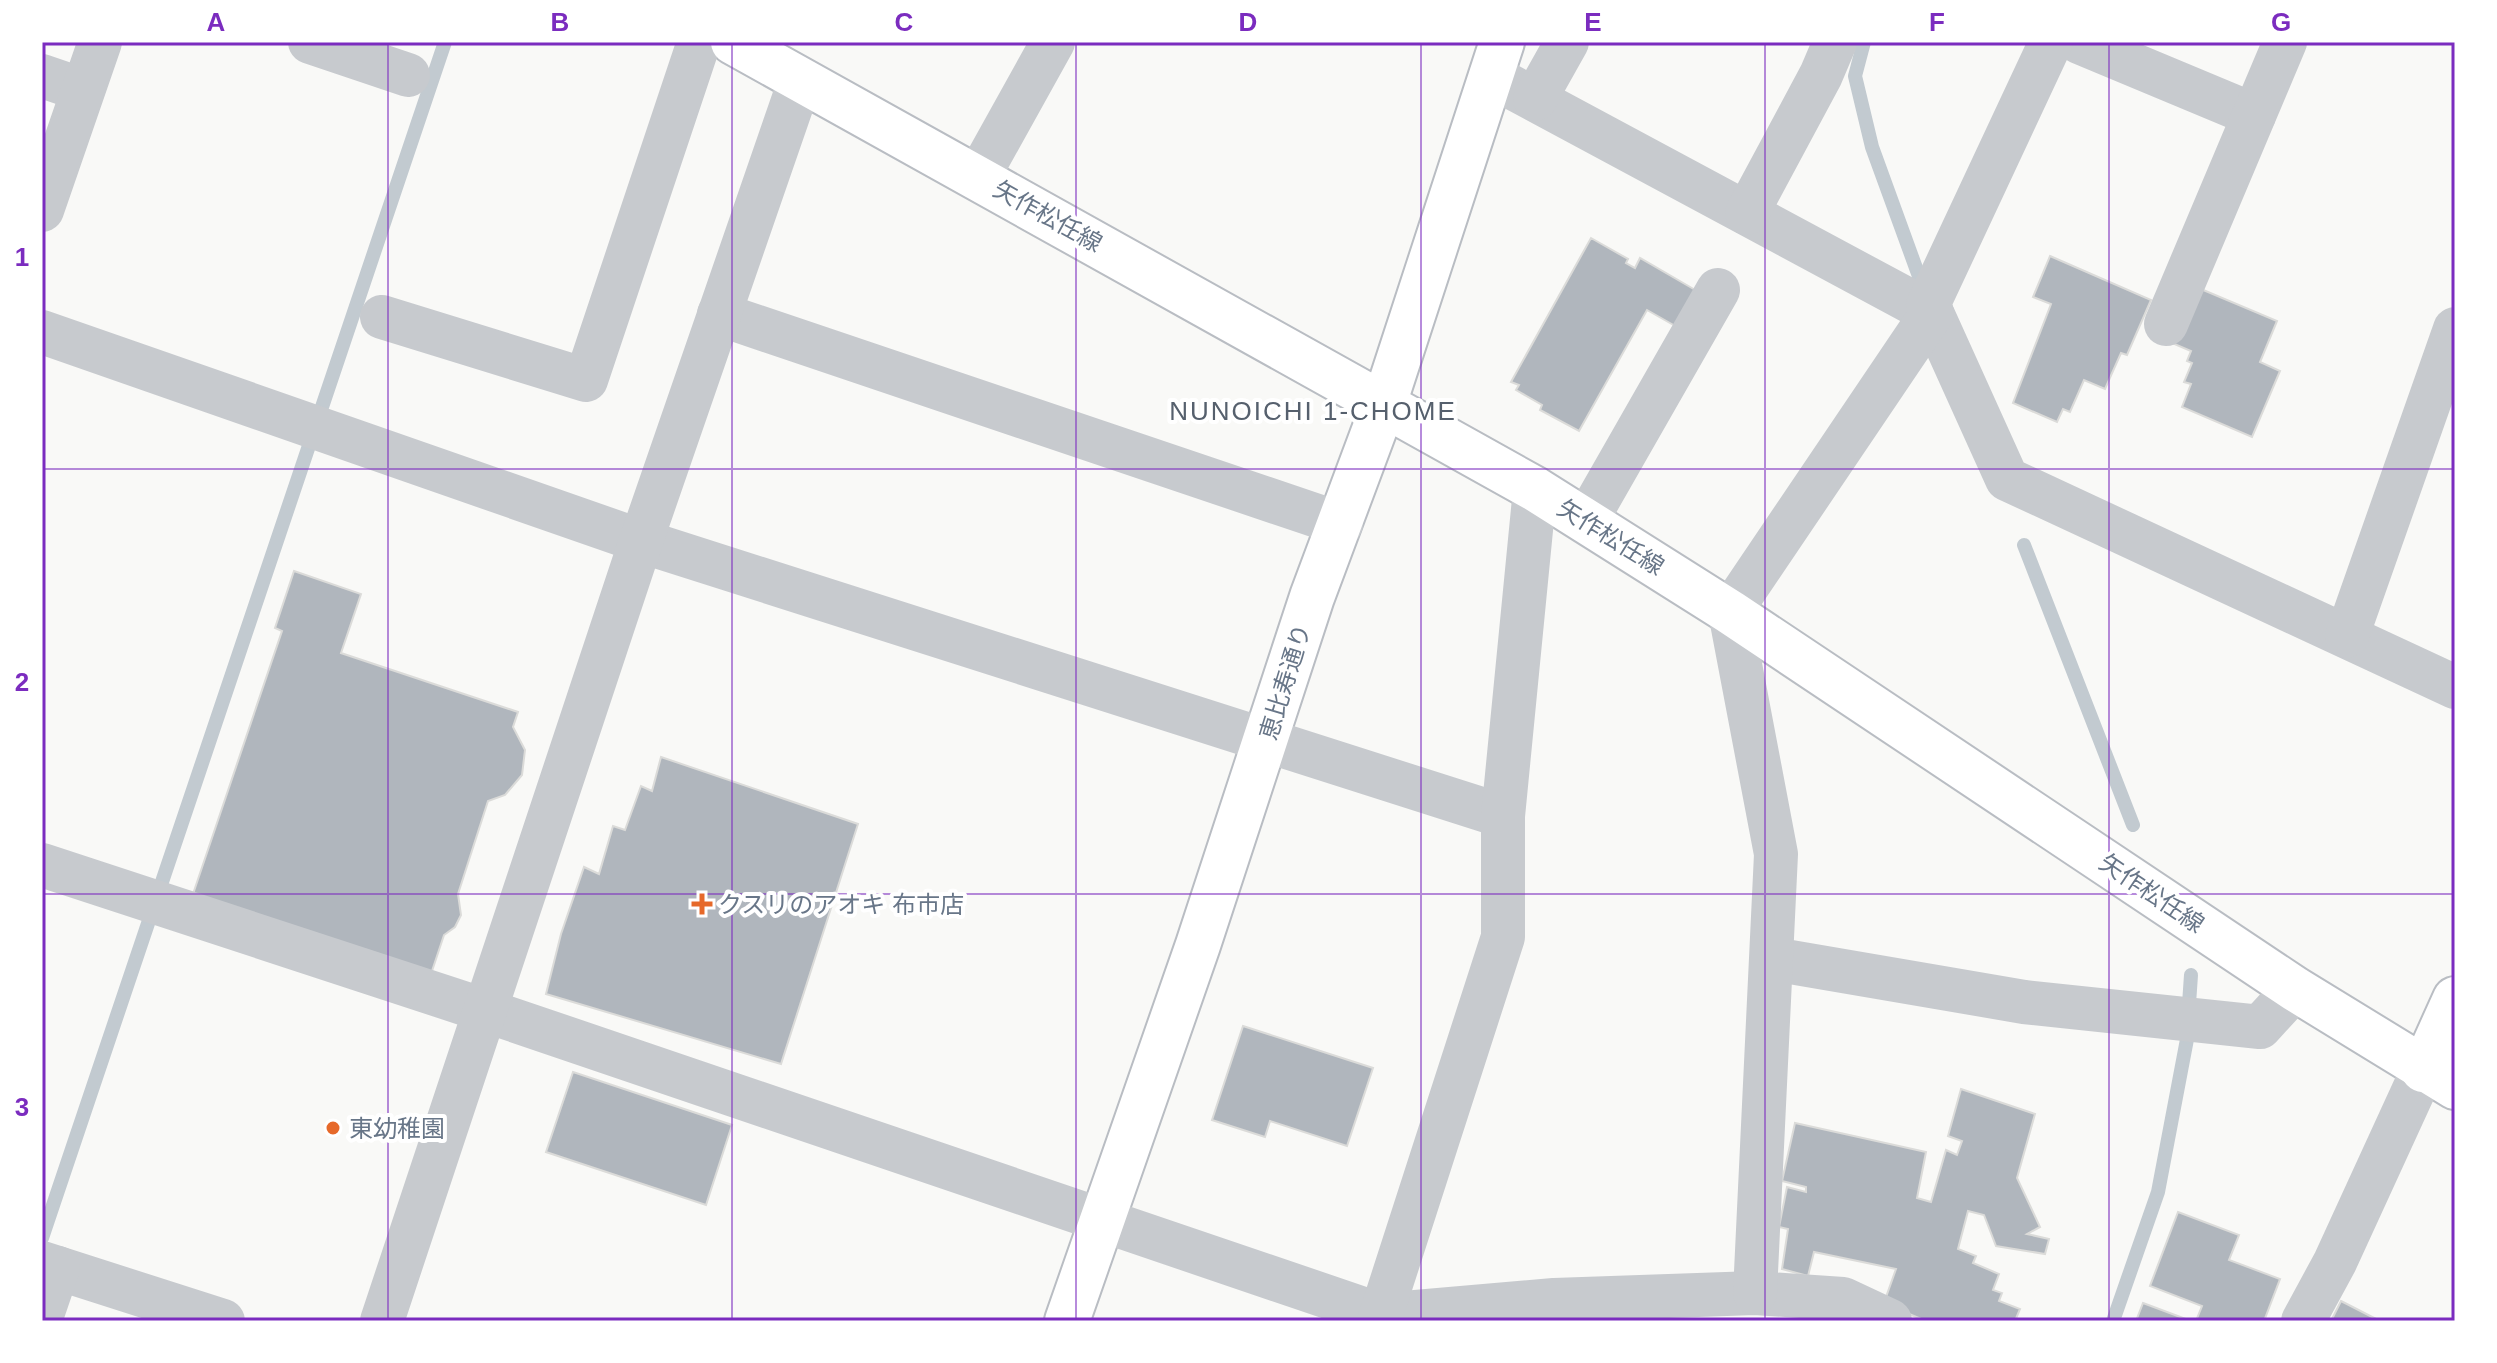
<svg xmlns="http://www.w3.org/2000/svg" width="2497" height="1363" font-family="Arial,'Noto Sans JP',sans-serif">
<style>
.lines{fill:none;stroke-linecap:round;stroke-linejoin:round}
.stream{stroke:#c2cad0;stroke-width:14}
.building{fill:#b0b6bd;stroke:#dbdbd9;stroke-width:2}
.secondary-casing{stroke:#b9bdc3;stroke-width:48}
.street{stroke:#c7cace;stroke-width:44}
.secondary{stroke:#fff;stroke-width:44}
.grid{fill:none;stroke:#7b2cbf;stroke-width:2;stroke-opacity:0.55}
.poi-dot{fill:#e6692a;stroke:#fff;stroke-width:3}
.labels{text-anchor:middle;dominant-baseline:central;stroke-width:8;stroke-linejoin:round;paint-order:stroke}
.street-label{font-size:24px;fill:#687688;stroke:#fff}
.poi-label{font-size:24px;fill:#687688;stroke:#fff;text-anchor:start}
.neighbourhood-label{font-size:26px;letter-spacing:2px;fill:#56606d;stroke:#fff}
.neatline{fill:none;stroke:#7b2cbf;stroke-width:3}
.grid-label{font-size:26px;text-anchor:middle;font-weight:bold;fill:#7b2cbf}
</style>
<rect width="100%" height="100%" fill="#f9f9f7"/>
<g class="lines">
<g class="stream">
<polyline points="1864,42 1855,76 1872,147 1924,290"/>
<polyline points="2024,545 2133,825"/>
<polyline points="2189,1004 2191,975"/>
<polyline points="42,1238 445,42"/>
<polyline points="2113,1321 2158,1192 2188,1034"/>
</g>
</g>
<g class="building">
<polygon points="1591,238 1628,259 1626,263 1635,268 1640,258 1697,291 1677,327 1647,310 1579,431 1540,410 1542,405 1516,390 1519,385 1511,382"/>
<polygon points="2050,256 2151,300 2127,355 2121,353 2105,389 2084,380 2070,412 2063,409 2057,422 2013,403 2051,304 2033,297"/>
<polygon points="2189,284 2277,321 2260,362 2280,371 2252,437 2182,407 2191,384 2184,382 2192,363 2187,361 2191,351 2165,340"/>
<polygon points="294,571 361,594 341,653 518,712 513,727 525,750 522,775 505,795 488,801 458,894 461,915 455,927 444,935 431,974 193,894 282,631 275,628"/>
<polygon points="661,757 858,824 781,1064 546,994 561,934 584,867 599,874 613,826 625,830 641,786 652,791"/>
<polygon points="1243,1026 1373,1068 1347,1146 1270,1121 1265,1137 1212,1120"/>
<polygon points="573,1072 732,1125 706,1205 546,1152"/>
<polygon points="1961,1089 2035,1114 2017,1178 2040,1227 2027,1234 2049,1239 2045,1254 1996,1246 1984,1215 1968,1211 1958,1249 1976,1256 1973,1263 1999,1274 1993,1290 2002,1293 1999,1301 2020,1309 2015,1321 1926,1321 1897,1309 1885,1300 1896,1269 1814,1252 1808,1276 1782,1269 1788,1229 1779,1227 1787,1187 1806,1192 1806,1187 1782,1181 1795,1123 1926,1152 1917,1198 1931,1202 1946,1150 1957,1155 1962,1141 1948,1136"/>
<polygon points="2178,1212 2239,1235 2229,1260 2280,1279 2264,1321 2196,1321 2202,1306 2150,1286"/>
<polygon points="2341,1301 2380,1321 2331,1321"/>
<polygon points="2143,1303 2191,1321 2136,1321"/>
</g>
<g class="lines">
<g class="secondary-casing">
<g id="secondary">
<polyline points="733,42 1535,489 1730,612 2295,989 2455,1087"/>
<polyline points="2423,1070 2455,999"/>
<polyline points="1067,1321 1198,945 1312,597 1384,404 1502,42"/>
</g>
</g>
<g class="street">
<polyline points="310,42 408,75"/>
<polyline points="2079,42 2254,115"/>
<polyline points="42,76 83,90"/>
<polyline points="1491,76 1932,313 2007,479 2455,687"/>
<polyline points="1535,99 1567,42"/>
<polyline points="978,177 1053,42"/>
<polyline points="42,210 100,42"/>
<polyline points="1747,213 1821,75 1835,42"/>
<polyline points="719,314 1341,524"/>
<polyline points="382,317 586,380 699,42"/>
<polyline points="2166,324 2285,42"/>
<polyline points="42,332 641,541 1503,816"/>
<polyline points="1586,521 1718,290"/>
<polyline points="2347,636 2455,329"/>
<polyline points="42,865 487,1011 1381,1315 1554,1300 1755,1293 1843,1299 1890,1321"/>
<polyline points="1773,959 2024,1002 2260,1027 2295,989"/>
<polyline points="42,1263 223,1321"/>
<polyline points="1755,1293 1776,854 1730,612 1932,313 1928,305 2051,42"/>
<polyline points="42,1315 58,1268"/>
<polyline points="382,1321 641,541 800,81"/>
<polyline points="1379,1321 1503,937 1503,816 1535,489"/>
<polyline points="2303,1321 2335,1262 2423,1070"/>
</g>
<use href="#secondary" class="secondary"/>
</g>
<path class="grid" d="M388,42V1321M732,42V1321M1076,42V1321M1421,42V1321M1765,42V1321M2109,42V1321M42,469H2455M42,894H2455"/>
<g class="poi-dot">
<path d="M698 892h8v8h8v8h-8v8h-8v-8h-8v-8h8z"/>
<circle cx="333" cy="1128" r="8"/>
</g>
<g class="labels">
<g class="street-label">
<text transform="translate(1048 216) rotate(29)">矢作松任線</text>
<text transform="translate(1611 537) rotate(32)">矢作松任線</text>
<text transform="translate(1285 682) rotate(-73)">恵比寿通り</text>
<text transform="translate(2152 893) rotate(34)">矢作松任線</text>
</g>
<g class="poi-label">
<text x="718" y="904">クスリのアオキ 布市店</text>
<text x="349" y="1128">東幼稚園</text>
</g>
<g class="neighbourhood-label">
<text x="1313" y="411">NUNOICHI 1-CHOME</text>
</g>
</g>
<rect width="2497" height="1363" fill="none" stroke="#ffffff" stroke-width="88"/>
<rect x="44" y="44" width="2409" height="1275" class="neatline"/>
<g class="grid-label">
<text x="216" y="31">A</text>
<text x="560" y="31">B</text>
<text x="904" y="31">C</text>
<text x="1248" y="31">D</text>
<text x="1593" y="31">E</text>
<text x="1937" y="31">F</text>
<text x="2281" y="31">G</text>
<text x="22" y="266">1</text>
<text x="22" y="691">2</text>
<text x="22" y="1116">3</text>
</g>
</svg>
